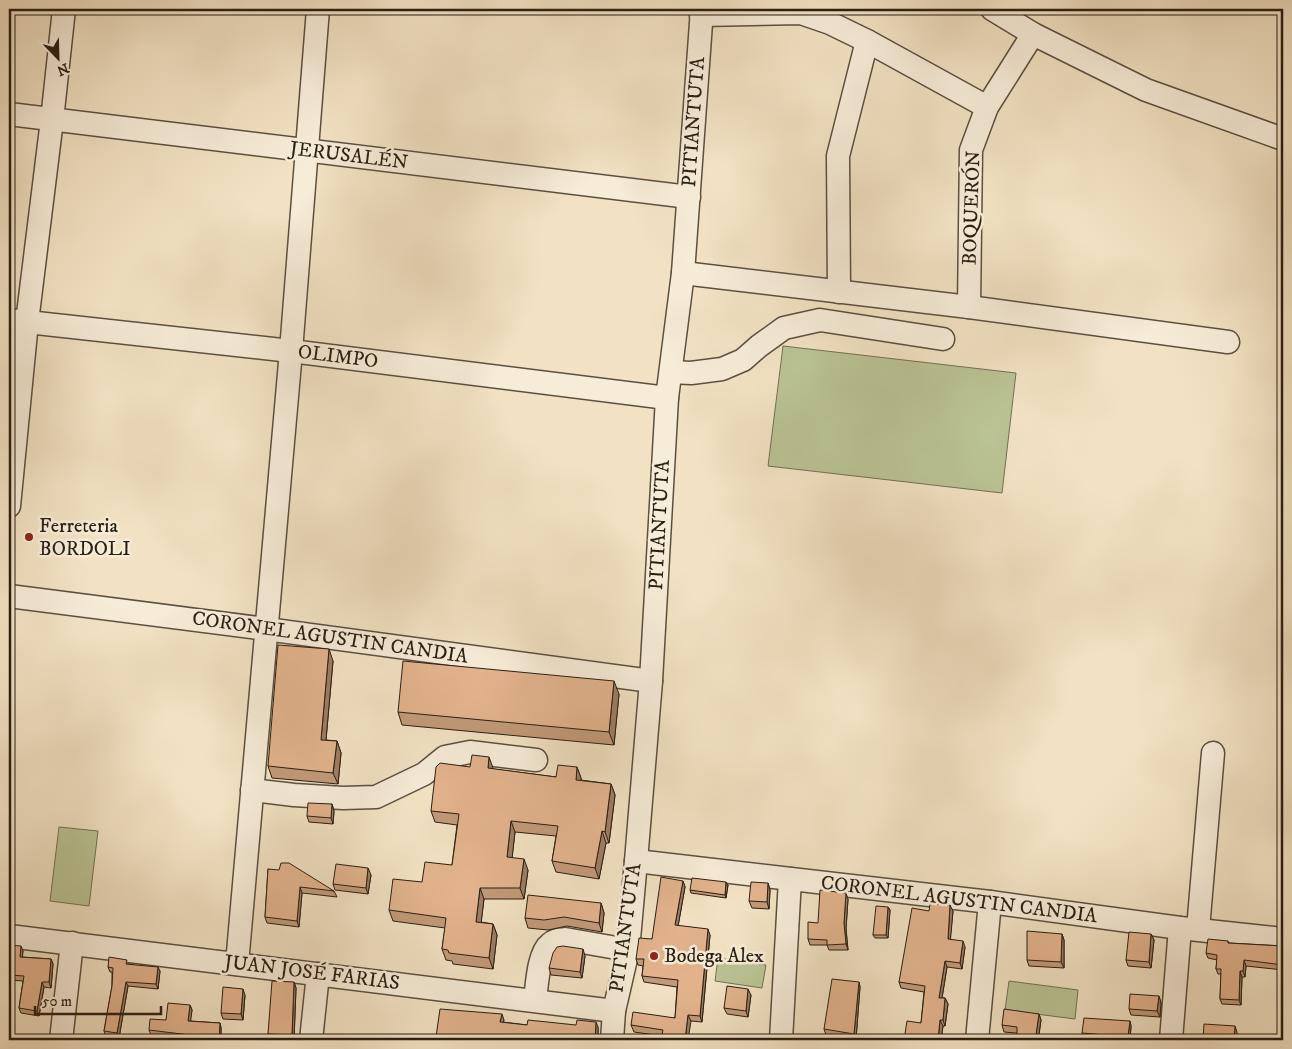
<svg xmlns="http://www.w3.org/2000/svg" width="1292" height="1049" font-family="'IM FELL DW Pica',serif">
<style>
.park{fill:#bac394;stroke:#727154}
.lines{fill:none;stroke-linecap:round;stroke-linejoin:round}
.minor-casing{stroke:#5b5040;stroke-width:25}
.minor{stroke:#f7ecd8;stroke-width:22}
.wall{fill:#c29a79;stroke:#291f14}
.shaded-wall{fill:#9e7d63;stroke:#291f14}
.building{fill:#e2b38d;stroke:#291f14}
.poi-dot{fill:#8f2418;stroke:#f7ecd8;stroke-width:2}
.labels{text-anchor:middle;dominant-baseline:central;stroke-width:5;stroke-linejoin:round;paint-order:stroke}
.street-label{font-size:20px;fill:#291f14;stroke:#f7ecd8}
.poi-label{font-size:20px;fill:#291f14;stroke:#f7ecd8;text-anchor:start}
</style>
<rect width="100%" height="100%" fill="#f2e2c3"/>
<filter id="stains"><feTurbulence type="fractalNoise" baseFrequency=".004" numOctaves="4"/><feColorMatrix values="0 0 0 0 .2 0 0 0 0 .09 0 0 0 0 .02 0 0 0 .5 -.17"/></filter>
<radialGradient id="worn" r=".72"><stop offset=".6" stop-color="#630" stop-opacity="0"/><stop offset="1" stop-color="#630" stop-opacity=".3"/></radialGradient>
<g class="park">
<polygon points="783,346 1016,373 1002,493 768,466"/>
<polygon points="59,827 98,831 89,906 50,901"/>
<polygon points="718,958 766,965 762,988 715,981"/>
<polygon points="1009,981 1078,990 1075,1019 1005,1010"/>
</g>
<g class="lines">
<g class="minor-casing">
<g id="minor">
<polyline points="992,9 1033,34 1146,90 1283,139"/>
<polyline points="701,15 801,13 830,23 867,41 987,107"/>
<polyline points="9,114 689,197"/>
<polyline points="683,273 969,307 1228,342"/>
<polyline points="839,292 838,156 867,41"/>
<polyline points="969,307 971,150 987,107 1033,34"/>
<polyline points="9,320 291,351 667,398"/>
<polyline points="671,372 691,373 722,369 743,360 759,346 784,328 820,320 943,339"/>
<polyline points="9,506 27,322 52,120 64,9"/>
<polyline points="9,596 266,629 651,681"/>
<polyline points="252,790 294,795 343,798 376,797 424,774 445,757 470,752 536,760"/>
<polyline points="636,861 990,902 1180,928 1283,939"/>
<polyline points="1198,929 1213,753"/>
<polyline points="9,936 614,1011"/>
<polyline points="237,964 291,351 318,9"/>
<path d="M535,1000C537,986 538,953 550,944C554,940 559,940 565,939L628,950"/>
<polyline points="61,1040 72,943"/>
<polyline points="311,1040 318,974"/>
<polyline points="612,1040 614,1011 628,950 636,861 651,681 667,398 683,273 702,9"/>
<polyline points="781,1040 790,879"/>
<polyline points="977,1040 990,902"/>
<polyline points="1171,1040 1180,928"/>
</g>
</g>
<use href="#minor" class="minor"/>
</g>
<g class="wall">
<polygon points="333,661 326,740 337,741 341,753 338,784 272,778 268,766"/>
<polygon points="619,694 614,745 402,725 398,712"/>
<polygon points="470,767 493,768 493,769 556,777 577,767 581,778 581,780 611,784 615,795 609,843 606,843 599,879 556,872 552,861 556,836 515,832 512,857 528,870 524,899 484,899 481,922 493,924 497,935 493,969 453,964 452,961 446,960 442,949 445,928 393,921 389,910 422,882 452,865 457,825 435,822 431,811"/>
<polygon points="332,804 334,811 333,824 309,822 307,816"/>
<polygon points="268,869 334,891 337,897 302,893 299,927 267,923 265,917"/>
<polygon points="371,875 368,894 335,890 333,884"/>
<polygon points="683,881 685,887 678,926 710,935 702,1022 691,1021 662,1036 634,1032 631,1025 675,1018 677,987 644,982 642,976 643,966 638,965 636,959 652,939"/>
<polygon points="768,883 770,890 769,909 752,908 749,901"/>
<polygon points="728,885 726,898 691,893 690,890"/>
<polygon points="848,899 846,929 848,950 829,950 827,945 810,945 808,939 818,923"/>
<polygon points="601,903 604,913 602,932 567,926 548,930 528,928 525,918"/>
<polygon points="888,907 890,910 888,938 875,938 873,935"/>
<polygon points="929,911 953,911 950,940 965,947 962,969 947,967 942,998 945,998 948,1004 945,1026 943,1026 941,1040 904,1040 921,1023 924,992 901,988 899,982"/>
<polygon points="1062,934 1064,940 1064,968 1029,966 1027,960"/>
<polygon points="1151,934 1154,940 1151,968 1128,966 1126,960"/>
<polygon points="1228,941 1229,943 1283,946 1283,970 1246,966 1245,977 1242,977 1241,1005 1222,1004 1220,999 1221,974 1218,974 1216,969 1217,960 1208,958 1206,953"/>
<polygon points="9,945 23,951 22,957 51,959 53,964 51,988 44,987 39,1016 21,1013 19,1008 23,981 9,980"/>
<polygon points="585,956 582,978 551,975 549,968"/>
<polygon points="129,964 160,971 158,989 128,986 119,1038 106,1036 104,1031 112,986 112,972 110,972 108,967"/>
<polygon points="294,982 296,988 294,1040 270,1040 268,1034"/>
<polygon points="859,982 860,987 856,1039 826,1035 824,1029"/>
<polygon points="245,995 243,1020 223,1019 221,1013"/>
<polygon points="751,995 748,1017 727,1014 724,1008"/>
<polygon points="1159,996 1161,1003 1160,1017 1131,1015 1129,1009"/>
<polygon points="190,1005 192,1010 190,1021 220,1023 221,1028 221,1040 196,1040 151,1035 149,1030"/>
<polygon points="1039,1014 1041,1020 1039,1035 1004,1032 1002,1025"/>
<polygon points="504,1020 503,1022 527,1025 598,1027 598,1040 437,1040 436,1037"/>
<polygon points="1130,1021 1131,1026 1130,1040 1105,1040 1105,1039 1084,1038 1082,1033"/>
</g>
<g class="shaded-wall">
<polygon points="329,649 333,661 325,751 321,740"/>
<polygon points="614,681 619,694 614,745 609,732"/>
<polygon points="337,741 341,753 338,784 333,773"/>
<polygon points="489,757 493,768 492,780 488,768"/>
<polygon points="577,767 581,778 580,791 576,780"/>
<polygon points="611,784 615,795 609,843 605,832"/>
<polygon points="332,804 334,811 333,824 331,818"/>
<polygon points="511,821 515,832 511,868 507,857"/>
<polygon points="602,831 606,843 599,879 595,868"/>
<polygon points="524,859 528,870 524,899 520,888"/>
<polygon points="368,868 371,875 368,894 366,888"/>
<polygon points="683,881 685,887 677,932 675,925"/>
<polygon points="726,882 728,885 726,898 725,895"/>
<polygon points="768,883 770,890 769,909 767,902"/>
<polygon points="300,887 302,893 299,927 297,921"/>
<polygon points="480,888 484,899 480,933 476,922"/>
<polygon points="846,893 848,899 846,929 848,950 846,944 844,923"/>
<polygon points="601,903 604,913 602,932 599,923"/>
<polygon points="950,905 953,911 950,945 948,939"/>
<polygon points="888,907 890,910 888,938 886,935"/>
<polygon points="493,924 497,935 493,969 489,958"/>
<polygon points="708,929 710,935 702,1022 700,1016"/>
<polygon points="1062,934 1064,940 1064,968 1061,962"/>
<polygon points="1151,934 1154,940 1151,968 1149,962"/>
<polygon points="963,941 965,947 962,969 960,963"/>
<polygon points="21,946 23,951 22,962 20,957"/>
<polygon points="583,949 585,956 582,978 580,972"/>
<polygon points="51,959 53,964 51,988 49,982"/>
<polygon points="1244,960 1246,966 1245,977 1243,971"/>
<polygon points="945,961 947,967 941,1004 939,998"/>
<polygon points="158,967 160,971 158,989 156,984"/>
<polygon points="1240,971 1242,977 1241,1005 1239,1000"/>
<polygon points="42,982 44,987 39,1016 37,1011"/>
<polygon points="126,982 128,986 119,1038 117,1033"/>
<polygon points="294,982 296,988 294,1040 292,1035"/>
<polygon points="859,982 860,987 856,1039 854,1034"/>
<polygon points="243,989 245,995 243,1020 241,1014"/>
<polygon points="748,989 751,995 748,1017 746,1011"/>
<polygon points="1159,996 1161,1003 1160,1017 1157,1011"/>
<polygon points="945,998 948,1004 945,1026 943,1020"/>
<polygon points="190,1005 192,1010 190,1026 188,1021"/>
<polygon points="502,1014 504,1020 502,1027 500,1022"/>
<polygon points="1039,1014 1041,1020 1038,1040 1036,1035"/>
<polygon points="688,1015 691,1021 688,1040 685,1040"/>
<polygon points="940,1020 943,1026 941,1040 938,1040"/>
<polygon points="1130,1021 1131,1026 1130,1040 1128,1036"/>
<polygon points="596,1022 598,1027 598,1040 595,1040"/>
<polygon points="220,1023 221,1028 221,1040 219,1040"/>
<polygon points="1235,1026 1237,1032 1237,1040 1234,1040"/>
</g>
<g class="building">
<polygon points="278,645 329,649 321,740 337,741 333,773 268,766"/>
<polygon points="403,661 614,681 609,732 398,712"/>
<polygon points="472,755 489,757 488,768 556,777 558,765 577,767 576,780 611,784 605,832 602,831 595,868 552,861 558,826 511,821 507,857 524,859 520,888 480,888 476,922 493,924 489,958 449,953 448,950 442,949 446,918 389,910 393,879 422,882 425,862 452,865 459,814 431,811 436,767 440,763 470,767"/>
<polygon points="308,803 332,804 331,818 307,816"/>
<polygon points="281,863 289,863 334,891 300,887 297,921 265,917 268,869 279,870"/>
<polygon points="336,864 368,868 366,888 333,884"/>
<polygon points="661,877 683,881 675,925 708,929 700,1016 688,1015 685,1040 661,1040 663,1030 631,1025 633,1012 675,1018 678,980 642,976 644,959 636,959 639,938 652,939"/>
<polygon points="692,878 726,882 725,895 690,890"/>
<polygon points="751,882 768,883 767,902 749,901"/>
<polygon points="820,890 846,893 844,923 846,944 827,945 827,940 808,939 808,922 818,923"/>
<polygon points="528,895 601,903 599,923 564,917 544,920 525,918"/>
<polygon points="930,904 950,905 948,939 963,941 960,963 945,961 939,998 945,998 943,1020 940,1020 938,1040 904,1040 907,1021 921,1023 925,986 899,982 912,908 929,911"/>
<polygon points="876,906 888,907 886,935 873,935"/>
<polygon points="1027,931 1062,934 1061,962 1027,960"/>
<polygon points="1129,932 1151,934 1149,962 1126,960"/>
<polygon points="1208,939 1228,941 1228,943 1283,946 1283,965 1244,960 1243,971 1240,971 1239,1000 1220,999 1221,969 1216,969 1217,955 1206,953"/>
<polygon points="9,945 21,946 20,957 51,959 49,982 42,982 37,1011 19,1008 24,976 9,975"/>
<polygon points="563,946 583,949 580,972 549,968 553,953 557,947"/>
<polygon points="109,957 127,960 126,964 158,967 156,984 126,982 117,1033 104,1031 112,986 113,968 108,967"/>
<polygon points="832,979 859,982 854,1034 824,1029"/>
<polygon points="272,981 294,982 292,1035 268,1034"/>
<polygon points="727,986 748,989 746,1011 724,1008"/>
<polygon points="223,987 243,989 241,1014 221,1013"/>
<polygon points="1130,994 1159,996 1157,1011 1129,1009"/>
<polygon points="168,1003 190,1005 188,1021 220,1023 219,1040 206,1040 206,1037 149,1030 150,1019 166,1020"/>
<polygon points="440,1009 502,1014 500,1022 527,1025 528,1020 576,1025 577,1020 596,1022 595,1040 462,1040 436,1037"/>
<polygon points="1004,1009 1039,1014 1036,1035 1074,1040 1017,1040 1017,1027 1002,1025"/>
<polygon points="1084,1018 1130,1021 1128,1036 1122,1036 1122,1040 1105,1040 1105,1035 1082,1033"/>
<polygon points="1204,1024 1235,1026 1234,1040 1203,1040"/>
<polygon points="405,1038 427,1039 427,1040 404,1040"/>
</g>
<g class="poi-dot">
<circle cx="29" cy="537" r="5"/>
<circle cx="654" cy="956" r="5"/>
</g>
<g class="labels">
<g class="street-label">
<text transform="translate(694 122) rotate(-86)">PITIANTUTA</text>
<text transform="translate(349 156) rotate(7)">JERUSALÉN</text>
<text transform="translate(972 208) rotate(-88)">BOQUERÓN</text>
<text transform="translate(338 357) rotate(7)">OLIMPO</text>
<text transform="translate(660 525) rotate(-87)">PITIANTUTA</text>
<text transform="translate(330 638) rotate(8)">CORONEL AGUSTIN CANDIA</text>
<text transform="translate(959 900) rotate(7)">CORONEL AGUSTIN CANDIA</text>
<text transform="translate(626 928) rotate(-82)">PITIANTUTA</text>
<text transform="translate(312 973) rotate(7)">JUAN JOSÉ FARIAS</text>
</g>
<g class="poi-label">
<text x="39" y="526">Ferreteria<tspan x="39" dy="23">BORDOLI</tspan></text>
<text x="664" y="956">Bodega Alex</text>
</g>
</g>
<rect width="1292" height="1049" fill="none" stroke="#f2e2c3" stroke-width="30"/>
<rect x="10" y="10" width="1272" height="1029" fill="none" stroke="#291f14" stroke-width="2.5"/>
<rect x="15" y="15" width="1262" height="1019" fill="none" stroke="#291f14"/>
<g transform="translate(58 58) rotate(157)" stroke="#f7ecd8" stroke-width="4" paint-order="stroke">
<path d="M0-4L9 19L0 12L-9 19Z" fill="#291f14"/>
<text y="-8" font-size="14" font-weight="bold" text-anchor="middle" fill="#291f14">N</text>
</g>
<path d="M35 1006v8h126v-8" fill="none" stroke="#291f14" stroke-width="2.5"/>
<text x="42" y="1006" font-size="15" fill="#291f14" stroke="#f7ecd8" stroke-width="4" paint-order="stroke">50 m</text>
<rect width="100%" height="100%" filter="url(#stains)"/>
<rect width="100%" height="100%" fill="url(#worn)"/>
</svg>
